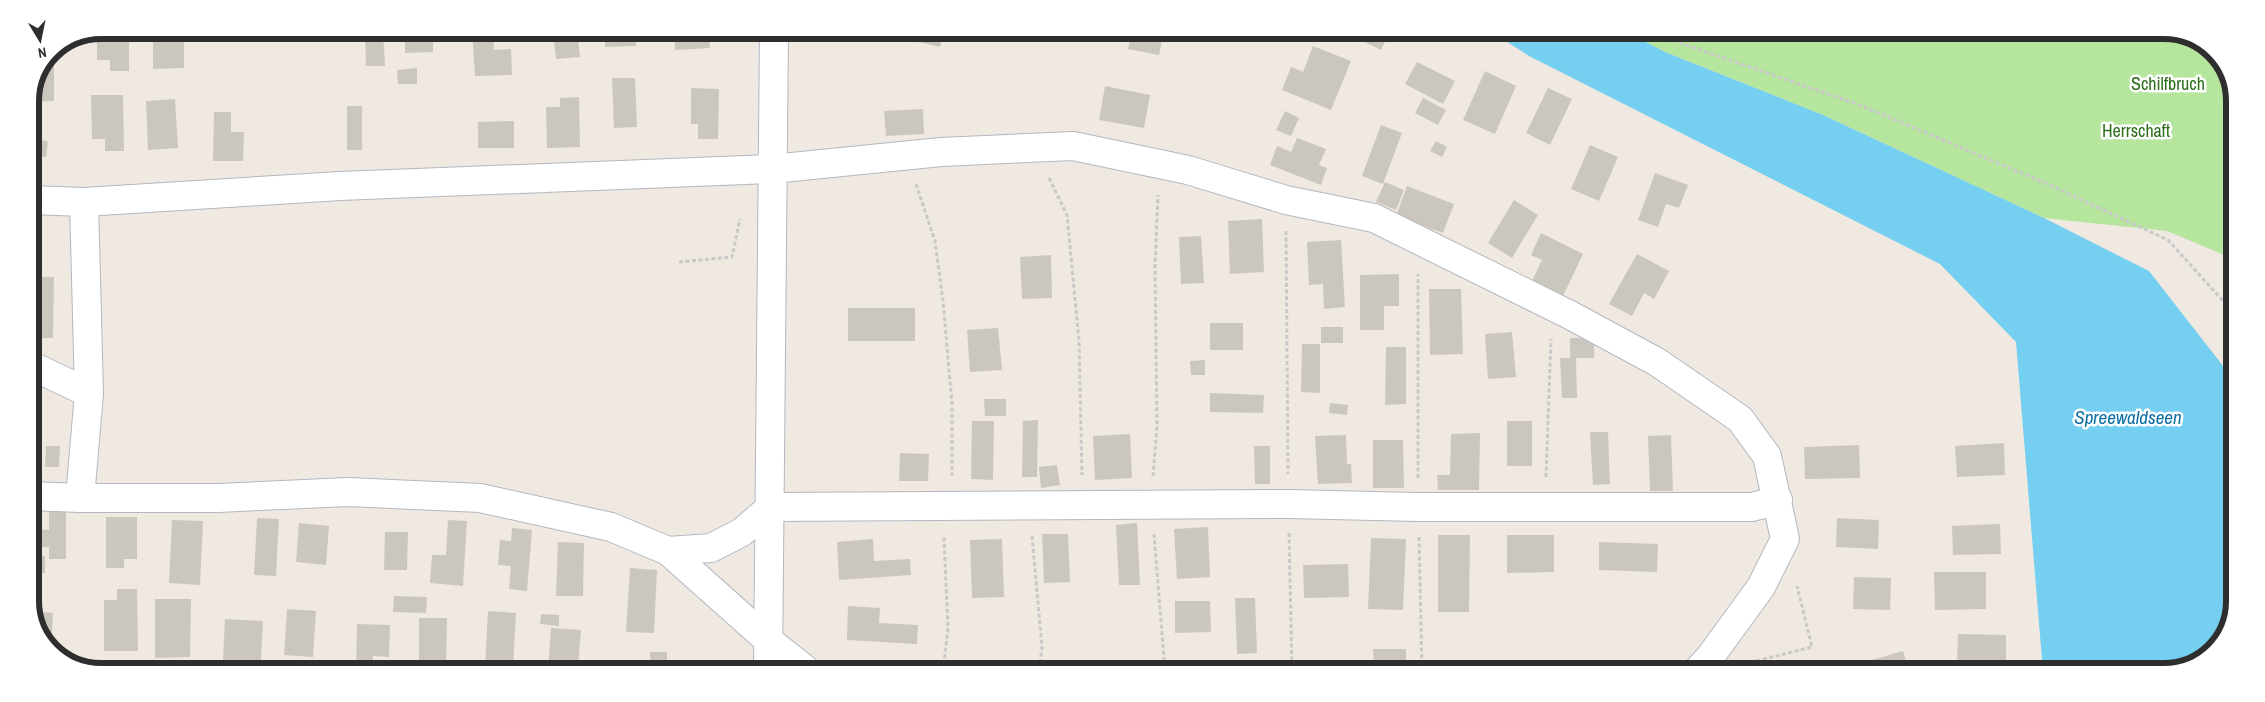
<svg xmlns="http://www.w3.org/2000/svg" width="2265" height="702" font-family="'Archivo Narrow',sans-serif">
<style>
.green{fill:#b6e59e}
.water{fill:#75cff0}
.building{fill:#cbc7bf}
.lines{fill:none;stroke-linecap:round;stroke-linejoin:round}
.street-casing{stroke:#b4b7c1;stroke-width:30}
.path{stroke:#c9c9c9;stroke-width:3;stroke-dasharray:4 2.5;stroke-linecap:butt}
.street{stroke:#fff;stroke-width:28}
.labels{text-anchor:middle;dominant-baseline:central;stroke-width:5;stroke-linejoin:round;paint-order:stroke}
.park-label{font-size:18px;fill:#2c6e1b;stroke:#fff}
.water-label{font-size:19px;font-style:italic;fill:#0d6fa3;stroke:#fff}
.rim{fill:none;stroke:#2e2e2e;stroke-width:6}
</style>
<rect width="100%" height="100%" fill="#efe9e1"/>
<polygon class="green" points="1626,32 2183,33 2220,58 2235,96 2234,259 2167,231 2044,218 1823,115 1665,52"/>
<polygon class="water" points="1492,32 1626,32 1665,52 1823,115 2044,218 2149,271 2234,380 2232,620 2207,657 2164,672 2043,672 2016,342 1940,264 1529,56"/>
<g class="building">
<polygon points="101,30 129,30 129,71 110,71 110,60 97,60 97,32"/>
<polygon points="153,30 184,30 184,68 153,69"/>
<polygon points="365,30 383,30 385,66 366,66"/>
<polygon points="405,30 433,30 433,52 405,53"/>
<polygon points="472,30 493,30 494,50 511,49 512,75 475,76"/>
<polygon points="553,31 577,31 580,57 556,59"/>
<polygon points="605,31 636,31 636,46 605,47"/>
<polygon points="674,31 709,31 710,48 675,50"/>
<polygon points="912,31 943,31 940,47 910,40"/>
<polygon points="1132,31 1164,31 1159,55 1128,49"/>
<polygon points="1342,31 1387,32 1389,33 1381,50"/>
<polygon points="1313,46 1351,61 1331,110 1282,90 1291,67 1303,72"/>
<polygon points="47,61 54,61 54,101 30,102"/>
<polygon points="1417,62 1455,81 1443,104 1405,84"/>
<polygon points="417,68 417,84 398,84 397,70"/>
<polygon points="1485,71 1516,86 1495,134 1463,120"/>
<polygon points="612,78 635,78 637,127 614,128"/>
<polygon points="1105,86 1150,95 1144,128 1099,120"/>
<polygon points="691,88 719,89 718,139 698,139 698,124 691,124"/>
<polygon points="1548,88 1572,99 1550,145 1526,133"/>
<polygon points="91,95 123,95 124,151 105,151 105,139 92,139"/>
<polygon points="579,97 580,147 547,148 546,107 560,107 560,98"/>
<polygon points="1423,98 1446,110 1438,125 1415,113"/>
<polygon points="175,99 178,148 148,150 146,101"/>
<rect x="347" y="106" width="15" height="44"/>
<polygon points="923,109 924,134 886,136 884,111"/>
<polygon points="1285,111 1299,118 1291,136 1276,130"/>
<polygon points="214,112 231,112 231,132 244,132 243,161 213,161"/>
<polygon points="514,121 514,148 478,148 478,122"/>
<polygon points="1381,125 1402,133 1383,184 1362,176"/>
<polygon points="1297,138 1326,149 1319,165 1327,168 1321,185 1270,165 1277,146 1291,152"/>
<polygon points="30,139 48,141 46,157 30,156"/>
<polygon points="1436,141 1447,147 1442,157 1430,151"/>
<polygon points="1590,145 1618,157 1599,201 1571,189"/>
<polygon points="1655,173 1688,185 1679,208 1666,204 1658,227 1638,220"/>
<polygon points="1385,182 1404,190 1396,210 1376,202"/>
<polygon points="1407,186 1454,204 1443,233 1396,216"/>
<polygon points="1514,200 1538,215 1512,258 1488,243"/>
<polygon points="1262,219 1264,272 1230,274 1228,221"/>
<polygon points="1541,233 1583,254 1563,296 1532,281 1542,260 1531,255"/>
<polygon points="1201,236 1204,283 1181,284 1179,237"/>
<polygon points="1341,240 1345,307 1324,309 1323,284 1309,285 1307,242"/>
<polygon points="1637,254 1669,271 1654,299 1644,293 1632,316 1609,304"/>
<polygon points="1051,255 1052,298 1022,299 1020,257"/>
<polygon points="1399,274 1399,306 1384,306 1384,330 1360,330 1360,275"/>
<polygon points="30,277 54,277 53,338 30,338"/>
<polygon points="1429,289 1461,289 1463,354 1430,355"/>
<rect x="848" y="308" width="67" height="33"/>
<rect x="1210" y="323" width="33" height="27"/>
<rect x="1321" y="327" width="22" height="16"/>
<polygon points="998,328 1002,370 970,372 967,330"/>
<polygon points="1512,332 1516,377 1488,379 1485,334"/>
<polygon points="1570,338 1594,338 1594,358 1576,358 1577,398 1562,398 1560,358 1570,358"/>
<polygon points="1302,344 1320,344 1320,393 1301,392"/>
<polygon points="1386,347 1406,347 1406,404 1385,405"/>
<polygon points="1205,360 1205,375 1191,375 1190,361"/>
<polygon points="1210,393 1264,395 1263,413 1210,412"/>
<polygon points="984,399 1006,399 1006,416 985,416"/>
<polygon points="1330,403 1348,405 1347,415 1329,413"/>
<polygon points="1038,420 1037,477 1022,477 1023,421"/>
<polygon points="972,421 994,421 993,480 971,479"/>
<rect x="1507" y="421" width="25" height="45"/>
<polygon points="1590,432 1608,432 1610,484 1593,485"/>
<polygon points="1480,433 1479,490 1438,490 1437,475 1450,475 1451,434"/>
<polygon points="1130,434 1132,478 1095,480 1093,436"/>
<polygon points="1346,435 1347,464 1351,464 1352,483 1318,484 1315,436"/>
<polygon points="1671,435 1673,491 1650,491 1648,436"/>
<polygon points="1373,440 1403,440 1404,488 1373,488"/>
<polygon points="2004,443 2005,475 1957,477 1955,446"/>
<polygon points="1859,445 1860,478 1805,479 1804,447"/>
<polygon points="46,446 60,446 59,467 45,467"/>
<polygon points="1254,446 1270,446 1270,484 1255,484"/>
<polygon points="900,453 929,454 928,481 899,481"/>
<polygon points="1057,465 1060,485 1041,488 1039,467"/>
<polygon points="49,508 66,508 66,559 49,559 49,547 31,547 31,529 49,530"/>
<polygon points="106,517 137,517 137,559 124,559 124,568 106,568"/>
<polygon points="257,518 279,519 276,576 254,575"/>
<polygon points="1837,518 1879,520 1878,549 1836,547"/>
<polygon points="172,520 203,521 200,585 169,583"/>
<polygon points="448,520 467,521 463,586 430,583 432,555 446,555"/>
<polygon points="299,523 329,526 326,565 296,562"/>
<polygon points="1137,523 1140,585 1119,585 1116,525"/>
<polygon points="2000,524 2001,554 1953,555 1952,526"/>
<polygon points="1208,527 1210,577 1177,579 1174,529"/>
<polygon points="512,528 532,530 527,591 509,589 511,566 498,565 500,540 511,541"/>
<polygon points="385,532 408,532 407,570 384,570"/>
<polygon points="1042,534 1068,534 1070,582 1044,583"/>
<polygon points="1438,535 1470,535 1469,612 1438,612"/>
<polygon points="1507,535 1554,535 1554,572 1507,573"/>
<polygon points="1371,538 1406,539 1403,610 1368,609"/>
<polygon points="873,539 874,561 910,559 911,575 839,580 837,542"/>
<polygon points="1002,539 1004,597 972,598 970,540"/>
<polygon points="558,542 584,543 583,596 556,596"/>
<polygon points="1599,542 1658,544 1657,572 1599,570"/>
<rect x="30" y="556" width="15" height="17"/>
<polygon points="1348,564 1349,597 1304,598 1303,565"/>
<polygon points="630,568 657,570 654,633 626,632"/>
<polygon points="1934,572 1986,572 1986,609 1935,610"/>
<polygon points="1854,577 1891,578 1890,610 1853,609"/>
<polygon points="117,589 137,589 138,651 104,651 104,600 117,600"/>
<polygon points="394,596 427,597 426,613 393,612"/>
<polygon points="30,598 41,599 40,612 53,613 51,650 47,648 30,606"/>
<polygon points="1235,598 1255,598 1257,653 1237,654"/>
<polygon points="155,599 191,599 190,657 155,658"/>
<polygon points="1175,601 1210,601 1211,632 1175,633"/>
<polygon points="848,606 880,608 879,623 918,625 917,644 847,640"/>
<polygon points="287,609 316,611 313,657 284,655"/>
<polygon points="488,611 516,613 513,668 485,667"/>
<polygon points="541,614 559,615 559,626 540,624"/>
<polygon points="419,618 447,618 446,670 419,670"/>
<polygon points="225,619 263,621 261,662 223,660"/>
<polygon points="357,624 390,625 389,657 373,656 372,670 356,670"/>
<polygon points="551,628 581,630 578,666 568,665 568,670 548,670"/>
<polygon points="1958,634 2006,635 2006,665 1957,665"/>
<polygon points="1373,649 1406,649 1406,671 1374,671"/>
<polygon points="1903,651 1909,672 1868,672 1865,662"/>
<polygon points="650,652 667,652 667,670 651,670"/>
<polygon points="1209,665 1210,671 1176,671 1176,668"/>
</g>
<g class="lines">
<g class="street-casing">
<g id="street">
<polyline points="30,200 84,202 340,186 772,169 941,152 1073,146 1188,170 1286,200 1374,218 1570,315 1657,362 1740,419 1767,456 1785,539 1761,587 1710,657 1697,671"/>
<polyline points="30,365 89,393"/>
<polyline points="30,496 80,498 218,498 348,492 480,498 611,527 668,551 768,640 806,670"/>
<polyline points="80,498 89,393 84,202"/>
<polyline points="668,551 711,548 742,532 771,507 1288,504 1418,507 1752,507 1778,500"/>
<polyline points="768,670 774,31"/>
</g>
</g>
<g class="path">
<polyline points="1656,32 1683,44 1857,104 2043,182 2168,240 2234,313"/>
<polyline points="1049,178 1067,215 1079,341 1082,475"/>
<polyline points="916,184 935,241 943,301 952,404 952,476"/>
<polyline points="1286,231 1288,474"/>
<polyline points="679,262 732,257 740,219"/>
<polyline points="1153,476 1157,426 1155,266 1158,195"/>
<polyline points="1546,477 1551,339"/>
<polyline points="1418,478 1418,274"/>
<polyline points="1289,533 1292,671"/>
<polyline points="1154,534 1165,671"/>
<polyline points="1032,536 1042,648 1039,671"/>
<polyline points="1419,537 1422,671"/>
<polyline points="1744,664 1812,647 1797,586"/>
<polyline points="943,671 948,628 944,537"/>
</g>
<use href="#street" class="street"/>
</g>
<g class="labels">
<g class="park-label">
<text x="2168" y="83">Schilfbruch</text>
<text x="2136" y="130">Herrschaft</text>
</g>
<g class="water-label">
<text x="2128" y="417">Spreewaldseen</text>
</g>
</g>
<path d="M0 0H2265V702H0ZM101 39H2164A62 62 0 0 1 2226 101V601A62 62 0 0 1 2164 663H101A62 62 0 0 1 39 601V101A62 62 0 0 1 101 39Z" fill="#fff" fill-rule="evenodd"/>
<path class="rim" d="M101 39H2164A62 62 0 0 1 2226 101V601A62 62 0 0 1 2164 663H101A62 62 0 0 1 39 601V101A62 62 0 0 1 101 39Z"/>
<g transform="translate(40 40) rotate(170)" stroke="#ffffff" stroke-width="4" paint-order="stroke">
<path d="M0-4L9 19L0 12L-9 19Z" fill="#2e2e2e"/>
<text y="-8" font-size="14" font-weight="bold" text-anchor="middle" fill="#2e2e2e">N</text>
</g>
</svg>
